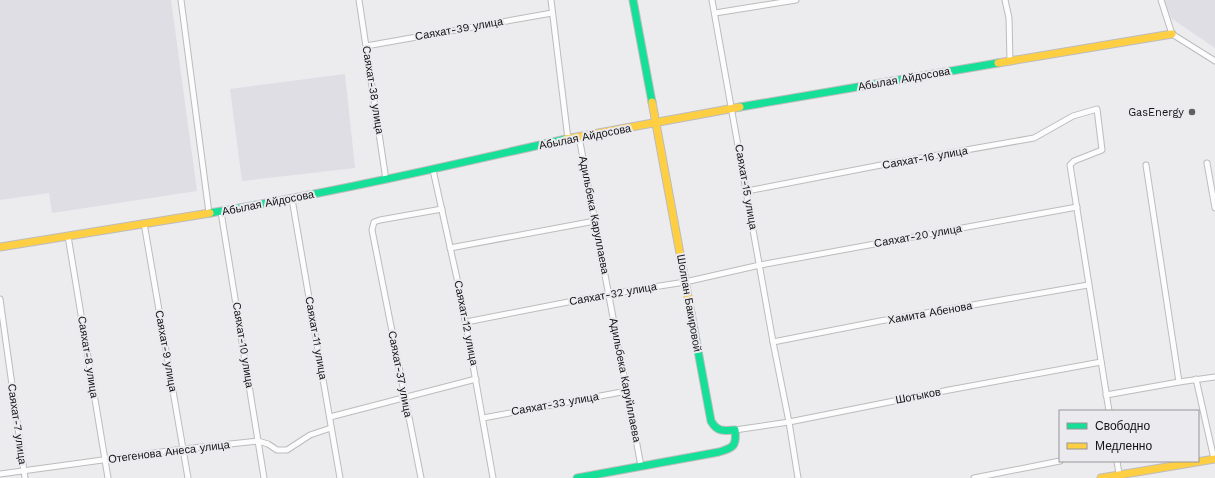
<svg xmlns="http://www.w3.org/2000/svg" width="1215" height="478" font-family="'Work Sans',sans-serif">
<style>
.built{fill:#dedee4}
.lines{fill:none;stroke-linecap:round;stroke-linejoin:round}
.street-casing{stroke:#bcbcbe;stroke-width:7}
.fast-casing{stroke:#bcbcbe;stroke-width:9}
.slow-casing{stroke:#bcbcbe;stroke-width:9}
.street{stroke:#fcfcfc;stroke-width:5}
.fast{stroke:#16e098;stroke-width:7}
.slow{stroke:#ffcf43;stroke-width:7}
.poi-dot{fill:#5f5f60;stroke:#ebebef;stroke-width:1.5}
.labels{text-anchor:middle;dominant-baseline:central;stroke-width:4;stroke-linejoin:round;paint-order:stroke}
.street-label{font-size:11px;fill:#131314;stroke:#ebebef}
.poi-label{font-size:11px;fill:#131314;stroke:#ebebef;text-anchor:end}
</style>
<rect width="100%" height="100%" fill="#ececee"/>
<g class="built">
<polygon points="0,0 171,0 197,191 52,213 49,193 0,200"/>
<polygon points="1164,0 1215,0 1215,48 1171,18"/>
<polygon points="345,74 355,168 242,181 230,89"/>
</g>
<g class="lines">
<g class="street-casing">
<g id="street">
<polyline points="181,0 209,213"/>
<polyline points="359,0 386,180"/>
<polyline points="551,0 568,139"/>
<polyline points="712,0 773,342 789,422 798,478"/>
<polyline points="1005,0 1009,18 1010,62"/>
<polyline points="1161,0 1172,34 1215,61"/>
<polyline points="715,13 796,0"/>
<polyline points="366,46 552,13"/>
<polyline points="579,137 641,466"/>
<polyline points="1207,163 1215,208"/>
<polyline points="1146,165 1179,382"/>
<polyline points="433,170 460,292 493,478"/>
<path d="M747,191L881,165L1034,138L1073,116L1097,109L1102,150L1074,161L1070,165C1083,247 1096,329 1109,411"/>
<polyline points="292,199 340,478"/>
<polyline points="221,212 264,478"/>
<polyline points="144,223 188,478"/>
<polyline points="68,236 108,478"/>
<polyline points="450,248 595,221"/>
<polyline points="0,299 25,478"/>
<polyline points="466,322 609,294 685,282 760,265 1077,207"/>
<polyline points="773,342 880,321 1088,285"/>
<polyline points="1196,379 1214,459"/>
<polyline points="1106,395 1179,382 1215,377"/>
<polyline points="330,417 476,379"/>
<polyline points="483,418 627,391"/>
<polyline points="735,430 789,422 949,390 1101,362"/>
<polyline points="1117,461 1119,474"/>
<polyline points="0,474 183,449 258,441 268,444 277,450 287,450 310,435 331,428"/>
<polyline points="421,478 372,230 374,222 380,220 442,209"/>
<polyline points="974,478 1060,461"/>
</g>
</g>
<g class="fast-casing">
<g id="fast">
<polyline points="633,0 652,102"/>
<polyline points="740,107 998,63"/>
<path d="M210,213C330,193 448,166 566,139"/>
<path d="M577,478L719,452C733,448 737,446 735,430C724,431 717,432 711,421L691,313"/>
</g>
</g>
<g class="slow-casing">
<g id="slow">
<polyline points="998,63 1172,34"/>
<polyline points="652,102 691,313"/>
<polyline points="566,139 740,107"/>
<polyline points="0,247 210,213"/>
<polyline points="1101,478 1215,459"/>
</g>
</g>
<use href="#street" class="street"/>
<use href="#fast" class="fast"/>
<use href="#slow" class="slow"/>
</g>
<circle class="poi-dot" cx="1192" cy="112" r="4"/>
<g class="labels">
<g class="street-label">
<text transform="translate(459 29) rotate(-10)">Саяхат-39 улица</text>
<text transform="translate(904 79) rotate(-10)">Абылая Айдосова</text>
<text transform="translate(373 90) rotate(81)">Саяхат-38 улица</text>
<text transform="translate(585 137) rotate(-11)">Абылая Айдосова</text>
<text transform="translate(925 158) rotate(-10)">Саяхат-16 улица</text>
<text transform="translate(746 187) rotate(80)">Саяхат-15 улица</text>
<text transform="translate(268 203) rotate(-11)">Абылая Айдосова</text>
<text transform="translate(594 215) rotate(79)">Адильбека Каруллаева</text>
<text transform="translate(918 236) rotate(-10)">Саяхат-20 улица</text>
<text transform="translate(613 294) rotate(-10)">Саяхат-32 улица</text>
<text transform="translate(689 303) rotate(80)">Шолпан Бакировой</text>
<text transform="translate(930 313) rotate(-10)">Хамита Абенова</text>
<text transform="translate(466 323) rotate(79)">Саяхат-12 улица</text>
<text transform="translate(316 338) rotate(80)">Саяхат-11 улица</text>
<text transform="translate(243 345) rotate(81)">Саяхат-10 улица</text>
<text transform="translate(166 351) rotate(80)">Саяхат-9 улица</text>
<text transform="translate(88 357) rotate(81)">Саяхат-8 улица</text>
<text transform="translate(400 374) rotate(79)">Саяхат-37 улица</text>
<text transform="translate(625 380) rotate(79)">Адильбека Каруйллаева</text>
<text transform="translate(918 396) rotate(-11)">Шотыков</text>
<text transform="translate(555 404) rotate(-10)">Саяхат-33 улица</text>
<text transform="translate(17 424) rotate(82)">Саяхат-7 улица</text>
<text transform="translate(169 452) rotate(-7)">Отегенова Анеса улица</text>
</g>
<g class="poi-label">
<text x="1184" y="112">GasEnergy</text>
</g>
</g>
<rect x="1059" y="410" width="140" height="52" fill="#ebebef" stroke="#959597"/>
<rect x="1067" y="423" width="20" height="6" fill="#16e098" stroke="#959597"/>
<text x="1095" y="430" font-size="12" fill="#131314">Свободно</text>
<rect x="1067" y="443" width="20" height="6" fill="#ffcf43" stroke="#959597"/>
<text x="1095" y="450" font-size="12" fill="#131314">Медленно</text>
</svg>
